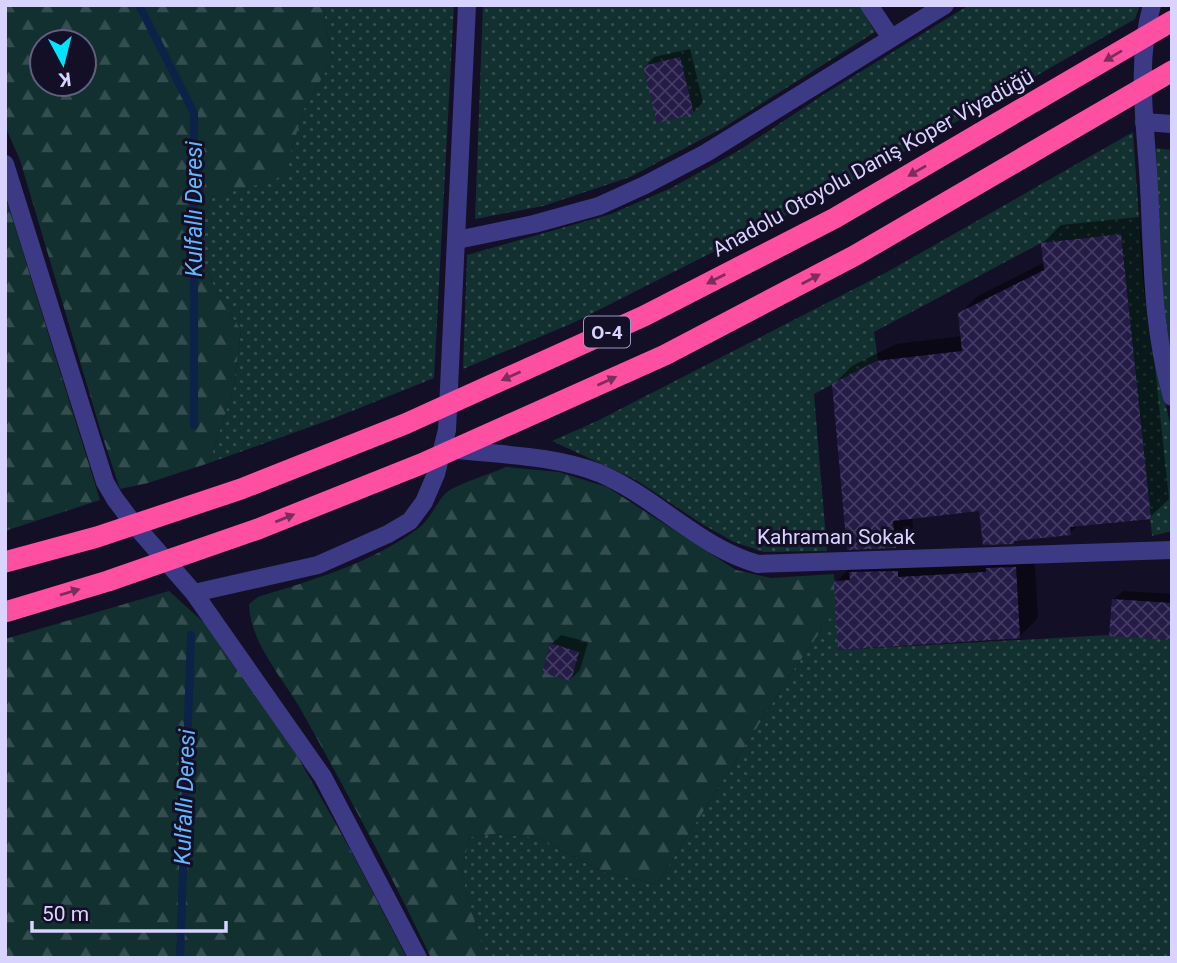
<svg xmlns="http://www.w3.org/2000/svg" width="1177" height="963" font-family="Roboto,sans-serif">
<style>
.grass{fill:url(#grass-dots)}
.forest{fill:url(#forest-firs);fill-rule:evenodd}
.shadow{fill:#0007}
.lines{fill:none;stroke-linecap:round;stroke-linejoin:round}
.stream{stroke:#0c2248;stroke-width:8}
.building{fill:url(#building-cross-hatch)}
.minor{stroke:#3d3a85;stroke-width:18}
.tertiary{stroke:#3d3a85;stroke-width:18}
.motorway-bridge{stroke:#ff4fa3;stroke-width:21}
.oneway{fill:#7d2c5e}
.labels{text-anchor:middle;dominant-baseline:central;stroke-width:6;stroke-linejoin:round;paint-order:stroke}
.shield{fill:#130f26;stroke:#9e99be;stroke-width:2}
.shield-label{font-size:19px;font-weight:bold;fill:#d9d4ff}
.street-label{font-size:21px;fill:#d9d4ff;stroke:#130f26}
.water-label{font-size:23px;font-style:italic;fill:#62b6ff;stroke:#130f26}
</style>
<defs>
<pattern id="grass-dots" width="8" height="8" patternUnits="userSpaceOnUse" patternTransform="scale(1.75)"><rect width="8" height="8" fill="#12302f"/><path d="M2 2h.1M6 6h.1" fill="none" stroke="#344d4e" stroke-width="1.8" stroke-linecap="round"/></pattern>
<pattern id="forest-firs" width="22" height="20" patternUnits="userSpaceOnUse" patternTransform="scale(1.75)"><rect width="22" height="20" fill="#12302f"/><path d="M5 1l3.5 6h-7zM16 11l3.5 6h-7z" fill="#344d4e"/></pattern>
<pattern id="building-cross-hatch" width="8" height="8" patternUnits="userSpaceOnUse" patternTransform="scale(1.75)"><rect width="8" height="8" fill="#241b47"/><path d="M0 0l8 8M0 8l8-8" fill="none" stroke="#433b63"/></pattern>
</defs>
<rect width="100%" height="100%" fill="#130f26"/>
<g class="grass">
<polygon points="323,5 454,5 434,378 332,419 209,463 233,391 241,330 218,296 196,243 212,197 283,177 304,109 332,61"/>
<polygon points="483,5 859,5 875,32 723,128 630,177 543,206 475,219"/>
<polygon points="969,5 1140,5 1135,19 855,180 573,323 463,369 467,255 611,214 671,188 738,151 826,93"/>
<polygon points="1133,132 1144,291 1150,338 1172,432 1172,531 1152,536 1121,234 1041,243 874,332 878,360 814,394 827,551 764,552 734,542 702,524 636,480 552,441 597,421 887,272"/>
<polygon points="1156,148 1172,150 1172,362 1164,328"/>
<polygon points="836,609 839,650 1108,635 1172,640 1172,958 490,958 484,955 461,872 470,837 494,834 537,838 604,872 657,884 793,671"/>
</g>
<g class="forest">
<path d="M5,5H323L332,61L304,109L283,178L212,197L196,243L218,296L241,330L233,391L209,463L148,483L120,489L101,432L20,160L5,126ZM42,42H84V84H42Z"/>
<polygon points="5,195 100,500 5,531"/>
<path d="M506,467L559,472L607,487L736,570L771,578L834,574L836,609L793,671L657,884L604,872L537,838L494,834L470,837L461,872L484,954L490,958H431C392,876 349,796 305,717C286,681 250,645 249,604L258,597C312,580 369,564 416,530C431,520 436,502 446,493C454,485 493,473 506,467Z"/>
<polygon points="169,591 222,639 258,687 349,847 407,958 5,958 5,639"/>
</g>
<g class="shadow">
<polygon points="690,49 703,102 694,112 658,121 645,67 654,57"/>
<polygon points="1139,217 1169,499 1150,517 1079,524 1070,533 1017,539 1014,542 981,509 912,517 913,528 895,546 834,384 852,366 896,344 962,336 960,314 978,296 1045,262 1043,243 1061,225"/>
<polygon points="1034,549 1038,618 1019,637 836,582 855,563"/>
<polygon points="1123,591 1172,594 1172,638 1113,600"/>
<polygon points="561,635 588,642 580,670 571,679 552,644"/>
</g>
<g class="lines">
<g class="stream">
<polyline points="139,5 194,113 194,425"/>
<polyline points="180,958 191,635"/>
</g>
</g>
<g class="building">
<polygon points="680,57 694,114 657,123 643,66"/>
<polygon points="1121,234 1151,519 1070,527 1071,535 1014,541 1014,544 983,545 979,511 893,521 896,548 847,550 832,384 876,361 962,351 958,313 1044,270 1041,243"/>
<polygon points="1016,567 1020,638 838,650 834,581 850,580 849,572 898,571 898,577 986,572 986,568"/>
<polygon points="1112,599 1172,603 1172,640 1109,636"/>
<polygon points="550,643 579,652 571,681 542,673"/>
</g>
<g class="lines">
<g class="minor">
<polyline points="869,5 891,38"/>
<path d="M1152,5C1135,64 1146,126 1149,186C1153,261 1151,323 1172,397"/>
<polyline points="1144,122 1172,124"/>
<polyline points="457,240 534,224 599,206 645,185 706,153 945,5"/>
<path d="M450,449C499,455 553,455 599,473C656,497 698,547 758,564L1172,550"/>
<polyline points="194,593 318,565 388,534 410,521 424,502 436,474 447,430 467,5"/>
</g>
<polyline class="tertiary" points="5,164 105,482 115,499 133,523 194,593 323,777 418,958"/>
<g class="motorway-bridge">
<polyline points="5,562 97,537 241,489 405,424 644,316 835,218 1172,21"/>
<polyline points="5,612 108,581 258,529 421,464 665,355 854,256 1172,71"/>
</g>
</g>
<defs><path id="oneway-solid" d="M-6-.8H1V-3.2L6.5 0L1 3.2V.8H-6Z" transform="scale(1.75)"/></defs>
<g class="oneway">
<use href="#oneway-solid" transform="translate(1113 56) rotate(149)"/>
<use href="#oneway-solid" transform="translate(917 171) rotate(150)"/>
<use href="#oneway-solid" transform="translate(716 279) rotate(153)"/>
<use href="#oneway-solid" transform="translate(811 279) rotate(-28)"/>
<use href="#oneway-solid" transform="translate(511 376) rotate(156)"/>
<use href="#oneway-solid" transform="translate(607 381) rotate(-24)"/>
<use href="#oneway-solid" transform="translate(285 518) rotate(-22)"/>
<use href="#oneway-solid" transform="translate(70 592) rotate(-17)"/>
</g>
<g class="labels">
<rect class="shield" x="584" y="316.5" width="46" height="31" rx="5"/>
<g class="shield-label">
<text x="607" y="332">O-4</text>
</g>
<g class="street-label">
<text transform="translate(873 163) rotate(-29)">Anadolu Otoyolu Daniş Koper Viyadüğü</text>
<text x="836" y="537">Kahraman Sokak</text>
</g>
<g class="water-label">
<text transform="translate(194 209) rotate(-90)">Kulfallı Deresi</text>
<text transform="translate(185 797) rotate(-88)">Kulfallı Deresi</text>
</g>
</g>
<rect width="1177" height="963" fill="none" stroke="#d9d4ff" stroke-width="14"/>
<g transform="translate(63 63) rotate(173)"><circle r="33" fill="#130f26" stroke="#625e7d" stroke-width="2"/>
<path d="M0-5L12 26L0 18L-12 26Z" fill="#00e5ff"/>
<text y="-10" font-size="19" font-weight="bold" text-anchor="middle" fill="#d9d4ff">K</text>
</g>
<path d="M32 921v10h194v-10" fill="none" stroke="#d9d4ff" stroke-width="3.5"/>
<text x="42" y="921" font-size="21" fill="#d9d4ff" stroke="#130f26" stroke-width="5" paint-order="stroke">50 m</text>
</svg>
